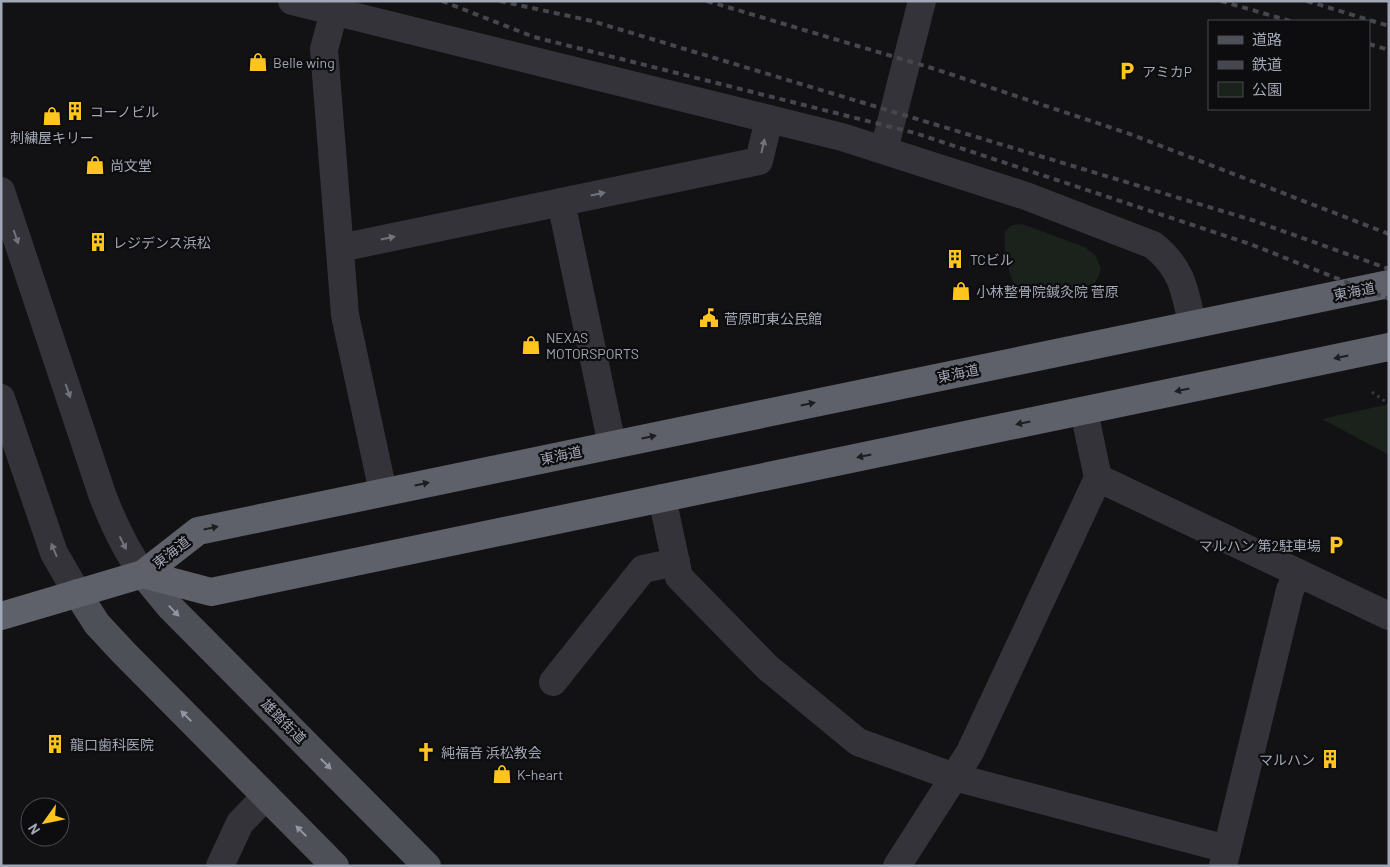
<svg xmlns="http://www.w3.org/2000/svg" width="1390" height="867" font-family="Barlow,'Noto Sans JP',sans-serif">
<style>
.green{fill:#1a221b}
.lines{fill:none;stroke-linecap:round;stroke-linejoin:round}
.path{stroke:#393a40;stroke-width:3;stroke-dasharray:2.5 4;stroke-linecap:butt}
.minor{stroke:#333339;stroke-width:28}
.major{stroke:#4e5058;stroke-width:28}
.highway{stroke:#5e616a;stroke-width:28}
.rail{stroke:#46474e;stroke-width:4;stroke-dasharray:6 5;stroke-linecap:butt}
.oneway{fill:#70737d}
.oneway2{fill:#1d1e21}
.oneway3{fill:#9196a2}
.labels{text-anchor:middle;dominant-baseline:central;stroke-width:4.5;stroke-linejoin:round;paint-order:stroke}
.poi-label{font-size:14px;fill:#a2a7b5;stroke:#0d0d0f;text-anchor:start}
.street-label{font-size:14px;fill:#a2a7b5;stroke:#0d0d0f}
</style>
<rect width="100%" height="100%" fill="#121214"/>
<g class="green">
<path d="M1022,224L1085,247L1096,256L1101,269C1099,274 1098,280 1094,283C1085,291 1038,302 1027,298C1010,292 1002,246 1005,231L1012,225Z"/>
<polygon points="1389,404 1389,455 1322,419"/>
</g>
<g class="lines">
<polyline class="path" points="1372,392 1389,404"/>
<g class="minor">
<path d="M292,1L842,137L1026,196L1153,245C1182,268 1185,290 1192,324"/>
<polyline points="334,12 324,49 345,315 383,492"/>
<polyline points="884,150 922,1"/>
<path d="M1,191L102,494C113,523 125,549 143,574"/>
<polyline points="561,202 612,445"/>
<polyline points="340,248 759,161 769,119"/>
<polyline points="1,398 54,553 77,593"/>
<polyline points="1098,478 1389,616"/>
<polyline points="662,498 679,577 767,667 858,742 954,777 1227,849"/>
<polyline points="553,682 643,569 676,562"/>
<polyline points="220,866 240,823 266,796"/>
<polyline points="897,866 970,752 1098,478 1084,411"/>
<polyline points="1223,866 1290,590 1298,573"/>
</g>
<g class="major">
<polyline points="143,574 171,608 427,866"/>
<polyline points="77,593 97,624 124,653 335,866"/>
</g>
<g class="highway">
<polyline points="143,574 211,592 1389,347"/>
<polyline points="1,616 143,574 198,531 1389,284"/>
</g>
<g class="rail">
<polyline points="442,1 534,37 915,133 1250,244 1389,299"/>
<polyline points="500,1 592,21 1252,220 1389,269"/>
<polyline points="707,1 935,69 1130,134 1389,234"/>
<polyline points="1221,1 1290,21"/>
<polyline points="1307,1 1389,26"/>
<polyline points="1369,44 1389,50"/>
</g>
</g>
<defs><path id="oneway-solid" d="M-6-.8H1V-3.2L6.5 0L1 3.2V.8H-6Z" transform="scale(1.25)"/></defs>
<g class="oneway">
<use href="#oneway-solid" transform="translate(763 146) rotate(-77)"/>
<use href="#oneway-solid" transform="translate(598 194) rotate(-12)"/>
<use href="#oneway-solid" transform="translate(16 237) rotate(71)"/>
<use href="#oneway-solid" transform="translate(388 238) rotate(-12)"/>
<use href="#oneway-solid" transform="translate(68 391) rotate(71)"/>
<use href="#oneway-solid" transform="translate(123 543) rotate(63)"/>
<use href="#oneway-solid" transform="translate(54 550) rotate(-113)"/>
</g>
<g class="oneway2">
<use href="#oneway-solid" transform="translate(1341 357) rotate(168)"/>
<use href="#oneway-solid" transform="translate(1182 390) rotate(168)"/>
<use href="#oneway-solid" transform="translate(808 404) rotate(-12)"/>
<use href="#oneway-solid" transform="translate(1023 423) rotate(168)"/>
<use href="#oneway-solid" transform="translate(649 437) rotate(-12)"/>
<use href="#oneway-solid" transform="translate(864 456) rotate(168)"/>
<use href="#oneway-solid" transform="translate(422 484) rotate(-12)"/>
<use href="#oneway-solid" transform="translate(211 528) rotate(-12)"/>
</g>
<g class="oneway3">
<use href="#oneway-solid" transform="translate(174 611) rotate(46)"/>
<use href="#oneway-solid" transform="translate(186 716) rotate(-135)"/>
<use href="#oneway-solid" transform="translate(326 764) rotate(45)"/>
<use href="#oneway-solid" transform="translate(301 831) rotate(-135)"/>
</g>
<defs>
<g id="shop-bare" transform="scale(1.5)"><path d="M-5-2.5h2.3a2.7 3.5 0 0 1 5.4 0H5L5.5 6h-11ZM-1.5-2.5h3a1.5 2.3 0 0 0-3 0Z" fill="#fec51f" stroke="#0d0d0f" stroke-width="2.5" paint-order="stroke"/></g>
<g id="parking-bare" transform="scale(1.5)"><path d="M-3.5-5.5H1a3.5 3.5 0 0 1 0 7H-1V5.5H-3.5ZM-1-3.4V-.6H.8a1.4 1.4 0 0 0 0-2.8Z" fill="#fec51f" stroke="#0d0d0f" stroke-width="2.5" paint-order="stroke"/></g>
<g id="building-bare" transform="scale(1.5)"><path d="M-4-6H4V6H1V3H-1V6H-4ZM-2.5-4.3h1.7v1.8h-1.7ZM.8-4.3h1.7v1.8H.8ZM-2.5-1h1.7V.8h-1.7ZM.8-1h1.7V.8H.8Z" fill="#fec51f" stroke="#0d0d0f" stroke-width="2.5" paint-order="stroke"/></g>
<g id="civic-bare" transform="scale(1.5)"><path d="M-.6-6.5H3V-4.5H.6V-3L4-1V1h2V6H-6V1h2V-1L-.6-3ZM-1.2 2.5V6h2.4V2.5Z" fill="#fec51f" stroke="#0d0d0f" stroke-width="2.5" paint-order="stroke"/></g>
<g id="church-bare" transform="scale(1.5)"><path d="M-1.2-6h2.4v3.5h3.3v2.4h-3.3V6h-2.4V-.1h-3.3v-2.4h3.3Z" fill="#fec51f" stroke="#0d0d0f" stroke-width="2.5" paint-order="stroke"/></g>
</defs>
<g fill-rule="evenodd">
<use href="#shop-bare" x="258" y="62"/>
<use href="#parking-bare" x="1127" y="71"/>
<use href="#building-bare" x="75" y="111"/>
<use href="#shop-bare" x="52" y="116"/>
<use href="#shop-bare" x="95" y="165"/>
<use href="#building-bare" x="98" y="242"/>
<use href="#building-bare" x="955" y="259"/>
<use href="#shop-bare" x="961" y="291"/>
<use href="#civic-bare" x="709" y="318"/>
<use href="#shop-bare" x="531" y="345"/>
<use href="#parking-bare" x="1336" y="545"/>
<use href="#building-bare" x="55" y="744"/>
<use href="#church-bare" x="426" y="752"/>
<use href="#building-bare" x="1330" y="759"/>
<use href="#shop-bare" x="502" y="774"/>
</g>
<g class="labels">
<g class="poi-label">
<text x="273" y="62">Belle wing</text>
<text x="1142" y="71">アミカP</text>
<text x="90" y="111">コーノビル</text>
<text x="52" y="137" text-anchor="middle">刺繍屋キリー</text>
<text x="110" y="165">尚文堂</text>
<text x="113" y="242">レジデンス浜松</text>
<text x="970" y="259">TCビル</text>
<text x="976" y="291">小林整骨院鍼灸院 菅原</text>
<text x="724" y="318">菅原町東公民館</text>
<text x="546" y="337">NEXAS<tspan x="546" dy="16">MOTORSPORTS</tspan></text>
<text x="1321" y="545" text-anchor="end">マルハン 第2駐車場</text>
<text x="70" y="744">龍口歯科医院</text>
<text x="441" y="752">純福音 浜松教会</text>
<text x="1315" y="759" text-anchor="end">マルハン</text>
<text x="517" y="774">K-heart</text>
</g>
<g class="street-label">
<text transform="translate(1354 291) rotate(-11)">東海道</text>
<text transform="translate(958 373) rotate(-12)">東海道</text>
<text transform="translate(561 455) rotate(-12)">東海道</text>
<text transform="translate(171 552) rotate(-38)">東海道</text>
<text transform="translate(284 721) rotate(45)">雄踏街道</text>
</g>
</g>
<rect width="1390" height="867" fill="none" stroke="#a2a7b5" stroke-width="5"/>
<rect x="1208" y="20" width="162" height="90" fill="#0d0d0f" stroke="#494b51"/>
<rect x="1218" y="36" width="25" height="8" fill="#4e5058" stroke="#494b51"/>
<text x="1252" y="45" font-size="15" fill="#a2a7b5">道路</text>
<rect x="1218" y="61" width="25" height="8" fill="#46474e" stroke="#494b51"/>
<text x="1252" y="70" font-size="15" fill="#a2a7b5">鉄道</text>
<rect x="1218" y="82" width="25" height="15" fill="#1a221b" stroke="#494b51"/>
<text x="1252" y="95" font-size="15" fill="#a2a7b5">公園</text>
<g transform="translate(45 822) rotate(237)"><circle r="24" fill="#0d0d0f" stroke="#494b51"/>
<path d="M0-4L9 19L0 12L-9 19Z" fill="#fec51f"/>
<text y="-8" font-size="14" font-weight="bold" text-anchor="middle" fill="#a2a7b5">N</text>
</g>
</svg>
